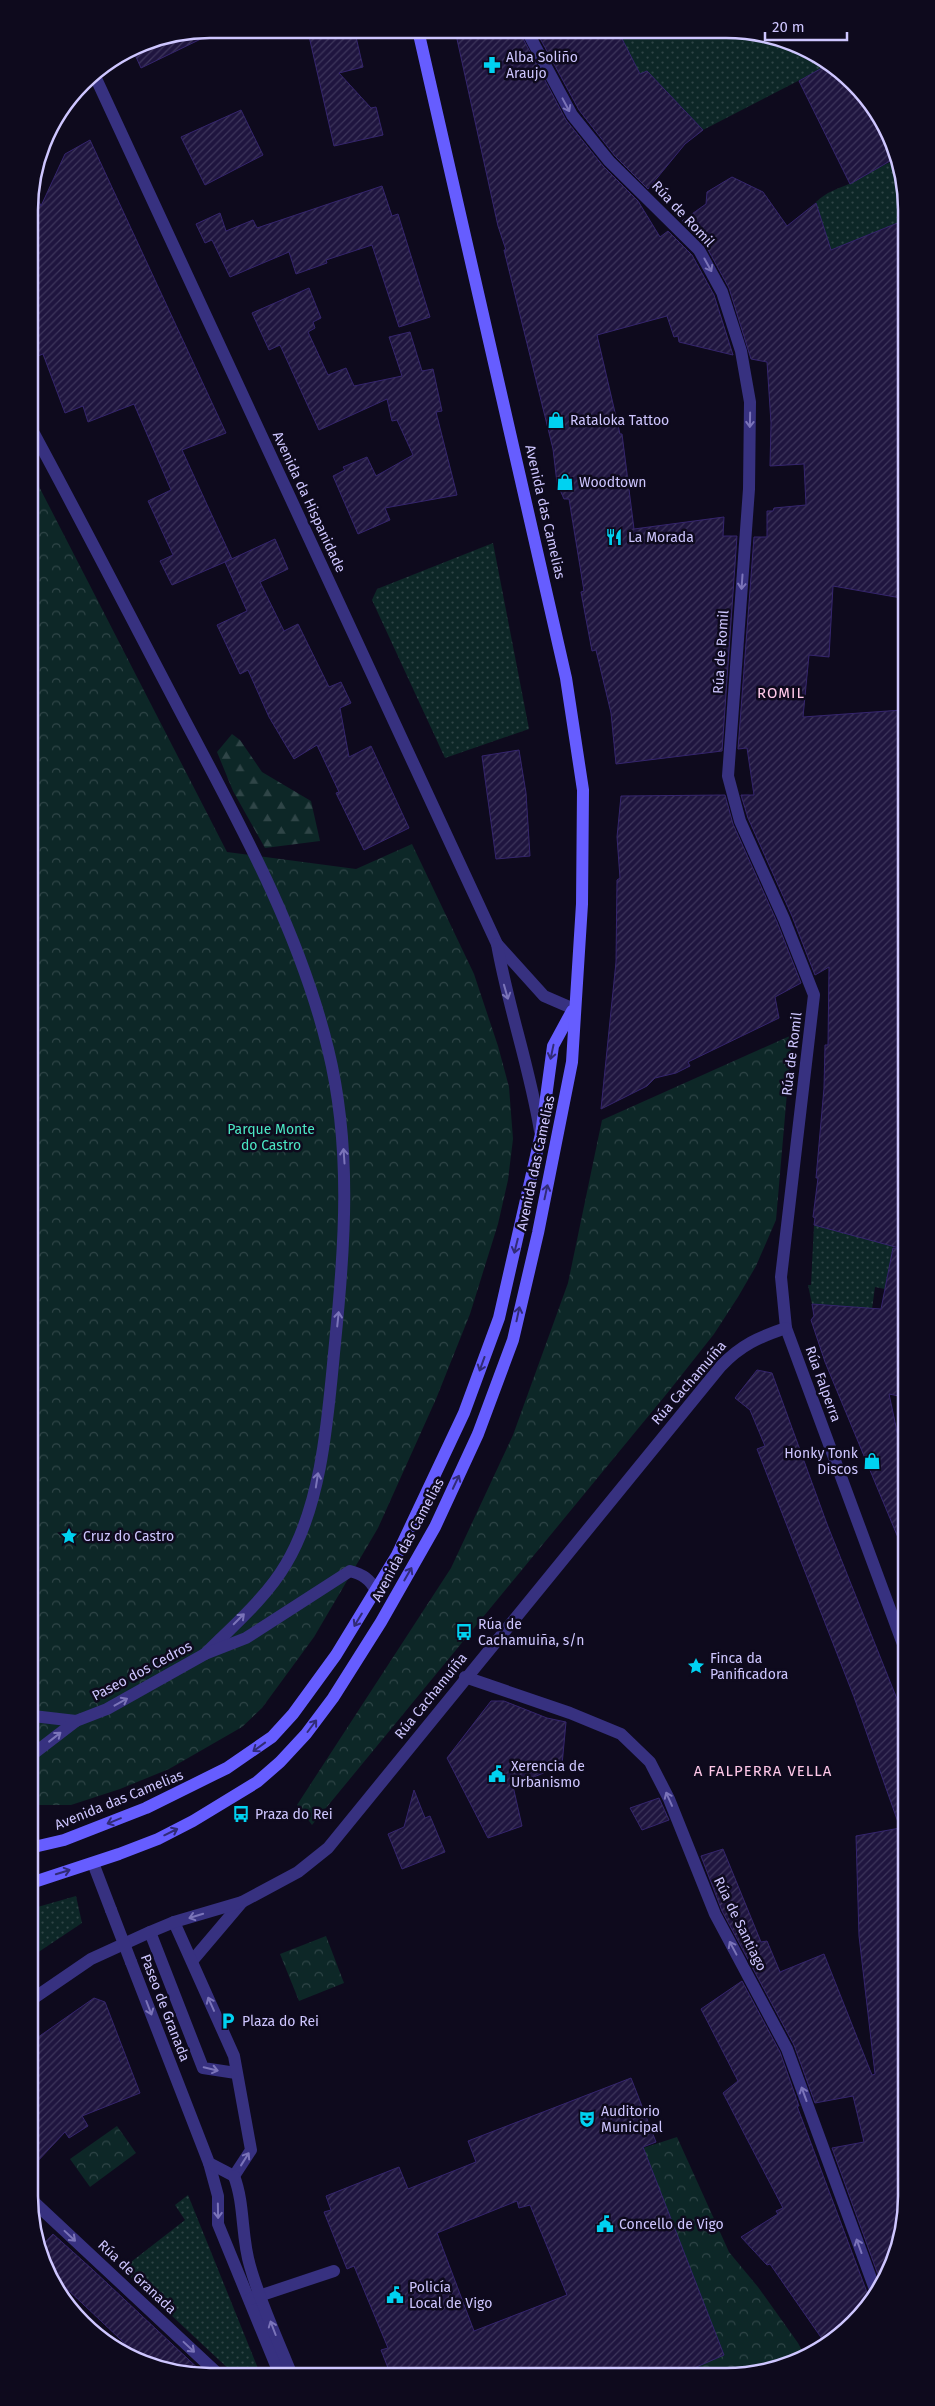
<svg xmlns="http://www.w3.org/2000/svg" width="935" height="2406" font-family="'Fira Sans',sans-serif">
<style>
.grass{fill:url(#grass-dots)}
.forest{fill:url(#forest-firs)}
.park{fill:url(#park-crowns)}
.building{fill:url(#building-hatch);stroke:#35256d;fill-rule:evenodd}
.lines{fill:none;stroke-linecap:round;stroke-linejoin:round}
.service{stroke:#373180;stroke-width:12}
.minor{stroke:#373180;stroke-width:12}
.secondary{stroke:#665dff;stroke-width:12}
.minor-bridge{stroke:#373180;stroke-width:12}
.oneway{stroke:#7b74b9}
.oneway2{stroke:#312b77}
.labels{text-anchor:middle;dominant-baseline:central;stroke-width:5;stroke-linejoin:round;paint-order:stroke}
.poi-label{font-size:14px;fill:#cec6ff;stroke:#0e0a1d;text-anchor:start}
.street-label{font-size:14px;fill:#cec6ff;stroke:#0e0a1d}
.park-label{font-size:14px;fill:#4be7c4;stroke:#0e0a1d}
.neighbourhood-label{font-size:15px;letter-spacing:1px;fill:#ffc8e9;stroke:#0e0a1d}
.rim{fill:none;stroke:#cec6ff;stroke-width:2.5}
</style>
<defs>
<pattern id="grass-dots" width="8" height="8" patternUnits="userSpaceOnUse" patternTransform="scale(1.25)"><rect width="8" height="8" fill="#0d2727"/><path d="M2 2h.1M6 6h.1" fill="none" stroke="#2f4547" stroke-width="1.8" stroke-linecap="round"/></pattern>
<pattern id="forest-firs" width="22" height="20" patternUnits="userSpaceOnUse" patternTransform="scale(1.25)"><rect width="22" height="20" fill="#0d2727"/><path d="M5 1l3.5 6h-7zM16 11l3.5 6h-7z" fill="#2f4547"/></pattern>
<pattern id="park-crowns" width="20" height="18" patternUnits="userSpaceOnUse" patternTransform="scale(1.25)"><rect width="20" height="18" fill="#0d2727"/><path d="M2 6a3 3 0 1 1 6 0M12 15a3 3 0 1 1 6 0" fill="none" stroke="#2f4547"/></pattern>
<pattern id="building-hatch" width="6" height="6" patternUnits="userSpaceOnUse" patternTransform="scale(1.25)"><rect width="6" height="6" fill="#1f153f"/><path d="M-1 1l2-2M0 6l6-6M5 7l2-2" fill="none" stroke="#3e365c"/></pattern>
</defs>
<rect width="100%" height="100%" fill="#0e0a1d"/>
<g class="grass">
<polygon points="618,31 760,32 806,48 829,65 703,130 647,71 640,74"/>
<path d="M899,160L900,222L831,250L816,202C828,191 835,190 849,184C866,176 880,164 899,160Z"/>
<polygon points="493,543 529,729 445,758 372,600 377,589"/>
<polygon points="814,1225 893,1246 885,1289 875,1287 872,1309 812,1304 808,1285 811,1285"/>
<polygon points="76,1896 82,1923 34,1955 34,1908"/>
<polygon points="188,2195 259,2371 259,2373 234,2374 122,2269 185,2220 175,2205"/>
</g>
<polygon class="forest" points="232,734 240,740 262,772 311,801 320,841 265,848 233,791 217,752"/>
<g class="park">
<polygon points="30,469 227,852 356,869 412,844 474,974 498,1046 509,1087 513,1139 508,1180 498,1224 470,1314 436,1399 378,1528 314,1637 262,1708 242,1727 169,1769 120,1789 71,1805 34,1805"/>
<polygon points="792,1035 776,1220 756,1266 738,1297 714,1334 669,1391 312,1825 297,1805 451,1568 513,1435 568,1283 602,1120"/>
<polygon points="326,1936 344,1983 299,2001 280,1954"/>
<polygon points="117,2126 136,2153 90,2187 70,2159"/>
<polygon points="677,2137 729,2252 758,2287 798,2343 805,2356 772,2371 685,2372 637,2150"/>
</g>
<g class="building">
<polygon points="203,30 205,37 141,68 132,48 141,42"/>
<polygon points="337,30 350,30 352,38 356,37 363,67 339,73 371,108 376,107 383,135 334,146 309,36"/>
<polygon points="455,30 519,31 566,120 603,166 638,201 660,237 668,231 692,255 714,295 733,355 679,342 678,336 674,337 667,316 597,335 620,434 622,434 634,529 724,517 723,536 737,536 722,751 616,764 611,713 596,650 592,651 586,619 581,592 584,591 569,499 564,499 557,483 553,449 504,250 506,250 498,226"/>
<polygon points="536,31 618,31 640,74 647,71 703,130 685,144 648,189 615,156 579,110"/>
<polygon points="829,64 853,81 897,157 850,184 799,81"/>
<polygon points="241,110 263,155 205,185 181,137"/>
<polygon points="90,140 226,433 182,450 232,559 172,585 160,561 173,555 148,501 171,490 134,404 88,422 83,406 65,413 43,354 30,359 29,197 32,186 41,206 65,154"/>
<polygon points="732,177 763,192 787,226 816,203 831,250 900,222 901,598 833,586 829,657 809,655 803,717 902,710 903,1249 814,1225 815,1218 813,1217 818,1178 816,1178 824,1088 825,1045 828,1045 829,967 815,975 792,916 748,818 741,795 754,795 747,748 738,749 754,537 767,537 767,511 773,511 774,508 806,505 804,464 770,466 771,423 767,362 751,359 729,288 706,246 682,221 706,204 707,192"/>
<polygon points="382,186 392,216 398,214 430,317 399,327 372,245 326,260 327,263 296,274 289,252 230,277 212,240 205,243 196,224 220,213 226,231 253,220 257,228"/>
<polygon points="309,288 321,318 313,322 315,328 308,332 328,375 346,368 354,386 402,376 389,337 410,332 422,371 433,369 442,411 436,412 457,495 385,508 390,520 358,534 333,476 345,470 343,467 367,457 376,476 413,455 397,420 392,421 387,399 319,430 280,345 269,350 252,313"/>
<polygon points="275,539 288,569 260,582 284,631 298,624 329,687 341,682 351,703 340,708 349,757 371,746 409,828 364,850 336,793 339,792 317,745 294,759 269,717 248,670 240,674 217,625 247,611 225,562"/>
<polygon points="519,750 526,793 530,856 496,859 482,756"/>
<polygon points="725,795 733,824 777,922 801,983 775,997 779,1018 688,1062 690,1066 676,1073 655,1078 647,1086 601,1109 616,962 617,880 620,878 617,837 621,796"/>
<polygon points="893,1248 903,1249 904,1397 889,1394 904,1464 904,1552 825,1362 811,1320 814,1316 812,1304 881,1309"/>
<polygon points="757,1370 772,1373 827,1524 905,1719 906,2208 893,2265 881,2283 832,2148 864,2142 853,2096 815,2103 794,2045 722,1911 701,1856 723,1849 761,1942 767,1941 780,1972 824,1954 872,2075 875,2074 859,1936 856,1836 900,1828 854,1697 757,1449 765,1446 750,1410 735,1398"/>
<polygon points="491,1701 504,1701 547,1718 566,1722 562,1765 513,1786 522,1826 488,1838 447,1758"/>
<polygon points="414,1790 425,1818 430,1816 445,1852 402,1869 388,1834 404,1827"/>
<polygon points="659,1798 669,1820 642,1830 630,1808"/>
<polygon points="742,1981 780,2052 799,2106 797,2106 868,2295 872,2299 862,2315 827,2346 770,2264 767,2265 741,2237 778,2214 776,2211 783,2208 723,2093 738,2081 701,2009"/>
<polygon points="94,1998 105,2002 140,2093 82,2116 88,2126 69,2138 65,2132 35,2164 34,2040"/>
<path d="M631,2078L656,2142L643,2147L724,2355L685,2372L390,2373L381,2350L388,2348L354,2266L347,2269L324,2212L331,2210L326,2196L399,2167L408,2189L476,2162L468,2141ZM517,2201L519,2208L530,2205L567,2295L474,2331L437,2233Z"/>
<polygon points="53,2234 93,2270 204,2374 175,2374 138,2356 46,2269 38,2250"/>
</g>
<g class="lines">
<g class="service">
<polyline points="209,2163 218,2196 218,2224 279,2373"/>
<polyline points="250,2299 334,2271"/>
</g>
<g class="minor">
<polyline points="527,31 572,115 609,161 699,250 722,292 741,351 750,402 749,489 728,776 740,821 784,919 814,995 781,1277 786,1328 904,1647"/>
<polyline points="93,72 497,944 544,996 574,1009"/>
<path d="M30,426C81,520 130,616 180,711C237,819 299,929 328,1049C352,1146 345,1245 335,1343C328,1414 323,1502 286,1564C266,1598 233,1626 205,1654"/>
<path d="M497,944C508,1007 530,1068 540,1131"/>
<polyline points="465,1677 570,1713 621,1734 650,1762 669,1799 715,1914 787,2049 876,2292"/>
<path d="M33,1716L76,1721L107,1709L205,1654L246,1638L350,1571C362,1574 370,1579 376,1591"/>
<polyline points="33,1754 76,1721"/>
<polyline points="93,1863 111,1910"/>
<polyline points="150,1932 203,2068 236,2073"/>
<polyline points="192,1961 242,1902"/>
<polyline points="131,1962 209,2163 234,2176 251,2150 234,2056 174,1922"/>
<path d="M34,1998L91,1959L150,1932L174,1922L242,1902L298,1872L328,1848L721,1366C741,1345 759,1337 786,1328"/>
<path d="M234,2176C245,2205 241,2237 250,2266C260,2302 277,2338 291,2373"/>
<polyline points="35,2203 218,2374"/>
</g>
<g class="secondary">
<polyline points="34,1847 64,1840 146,1808 227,1768 272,1737 293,1714 336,1655 397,1555 464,1413 499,1318 541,1134 553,1046 572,1011"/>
<polyline points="34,1882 119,1854 158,1839 193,1821 257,1782 280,1762 306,1734 333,1698 381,1622 435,1527 478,1434 513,1340 538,1233 572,1062 582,904 583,790 566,678 418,30"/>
</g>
<polyline class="minor-bridge" points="111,1910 131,1962"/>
</g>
<defs><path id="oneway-shaft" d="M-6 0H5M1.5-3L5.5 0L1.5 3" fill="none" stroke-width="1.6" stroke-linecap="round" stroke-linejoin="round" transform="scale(1.25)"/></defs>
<g class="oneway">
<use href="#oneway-shaft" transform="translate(566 105) rotate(62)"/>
<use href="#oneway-shaft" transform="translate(708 265) rotate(61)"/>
<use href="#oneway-shaft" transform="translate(750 420) rotate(91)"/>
<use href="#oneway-shaft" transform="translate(742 582) rotate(94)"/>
<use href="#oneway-shaft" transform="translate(506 992) rotate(74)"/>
<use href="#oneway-shaft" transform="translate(344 1156) rotate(-94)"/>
<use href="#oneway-shaft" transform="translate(338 1319) rotate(-84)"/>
<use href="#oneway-shaft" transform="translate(317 1480) rotate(-81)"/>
<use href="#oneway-shaft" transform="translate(239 1619) rotate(-45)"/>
<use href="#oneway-shaft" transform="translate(121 1702) rotate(-29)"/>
<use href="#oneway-shaft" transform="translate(55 1737) rotate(-38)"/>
<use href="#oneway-shaft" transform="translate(669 1799) rotate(-114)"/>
<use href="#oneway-shaft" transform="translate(196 1916) rotate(163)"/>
<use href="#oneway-shaft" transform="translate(733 1948) rotate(-118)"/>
<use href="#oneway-shaft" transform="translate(211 2004) rotate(-114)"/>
<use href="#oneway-shaft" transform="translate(149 2008) rotate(69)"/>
<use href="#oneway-shaft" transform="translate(211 2069) rotate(13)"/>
<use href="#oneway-shaft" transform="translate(804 2094) rotate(-110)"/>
<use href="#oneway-shaft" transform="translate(245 2159) rotate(-58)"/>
<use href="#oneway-shaft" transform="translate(218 2211) rotate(89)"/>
<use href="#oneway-shaft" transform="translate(70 2236) rotate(43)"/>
<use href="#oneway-shaft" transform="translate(859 2246) rotate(-110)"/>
<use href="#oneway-shaft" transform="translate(273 2328) rotate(-111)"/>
<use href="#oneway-shaft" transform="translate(189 2347) rotate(43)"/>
</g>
<g class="oneway2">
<use href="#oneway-shaft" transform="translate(552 1052) rotate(102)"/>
<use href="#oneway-shaft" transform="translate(546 1192) rotate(-78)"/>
<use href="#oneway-shaft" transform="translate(516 1246) rotate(104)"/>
<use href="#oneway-shaft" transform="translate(518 1314) rotate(-78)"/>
<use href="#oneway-shaft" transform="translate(482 1364) rotate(110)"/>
<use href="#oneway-shaft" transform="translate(456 1482) rotate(-65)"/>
<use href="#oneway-shaft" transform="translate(408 1574) rotate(-60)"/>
<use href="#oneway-shaft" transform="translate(358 1620) rotate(121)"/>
<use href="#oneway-shaft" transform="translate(312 1726) rotate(-53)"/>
<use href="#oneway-shaft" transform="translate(259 1747) rotate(144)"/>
<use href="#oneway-shaft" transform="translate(114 1821) rotate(158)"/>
<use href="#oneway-shaft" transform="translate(171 1832) rotate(-26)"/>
<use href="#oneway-shaft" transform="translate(63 1872) rotate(-17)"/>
</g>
<defs>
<g id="pharmacy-bare" transform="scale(1.35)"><path d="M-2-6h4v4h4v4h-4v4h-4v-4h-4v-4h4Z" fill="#00d2f1" stroke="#0e0a1d" stroke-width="2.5" paint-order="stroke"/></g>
<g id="shop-bare" transform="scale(1.35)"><path d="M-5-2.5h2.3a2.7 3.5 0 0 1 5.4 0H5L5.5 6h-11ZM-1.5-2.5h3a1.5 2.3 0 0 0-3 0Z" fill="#00d2f1" stroke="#0e0a1d" stroke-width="2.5" paint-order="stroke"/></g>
<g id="restaurant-bare" transform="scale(1.35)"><path d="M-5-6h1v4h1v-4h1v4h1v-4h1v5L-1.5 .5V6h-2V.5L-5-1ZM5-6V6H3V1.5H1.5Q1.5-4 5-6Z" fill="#00d2f1" stroke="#0e0a1d" stroke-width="2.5" paint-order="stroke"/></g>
<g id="sight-bare" transform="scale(1.35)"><path d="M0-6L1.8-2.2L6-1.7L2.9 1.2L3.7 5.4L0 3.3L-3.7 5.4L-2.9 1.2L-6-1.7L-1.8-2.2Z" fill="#00d2f1" stroke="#0e0a1d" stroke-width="2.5" paint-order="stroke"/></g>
<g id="bus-bare" transform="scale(1.35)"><path d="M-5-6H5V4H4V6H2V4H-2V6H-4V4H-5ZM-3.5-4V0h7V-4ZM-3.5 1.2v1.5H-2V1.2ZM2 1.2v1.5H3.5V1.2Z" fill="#00d2f1" stroke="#0e0a1d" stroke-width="2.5" paint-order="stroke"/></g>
<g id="civic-bare" transform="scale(1.35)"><path d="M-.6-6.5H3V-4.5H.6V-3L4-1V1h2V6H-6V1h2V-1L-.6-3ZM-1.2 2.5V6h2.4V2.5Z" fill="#00d2f1" stroke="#0e0a1d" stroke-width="2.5" paint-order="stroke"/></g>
<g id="parking-bare" transform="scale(1.35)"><path d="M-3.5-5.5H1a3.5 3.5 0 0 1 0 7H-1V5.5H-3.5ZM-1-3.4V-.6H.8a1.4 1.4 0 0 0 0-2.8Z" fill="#00d2f1" stroke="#0e0a1d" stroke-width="2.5" paint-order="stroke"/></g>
<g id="theatre-bare" transform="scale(1.35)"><path d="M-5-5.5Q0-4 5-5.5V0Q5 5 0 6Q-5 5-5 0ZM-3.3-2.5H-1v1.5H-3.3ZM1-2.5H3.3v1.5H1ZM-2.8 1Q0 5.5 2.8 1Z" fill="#00d2f1" stroke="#0e0a1d" stroke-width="2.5" paint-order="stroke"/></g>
</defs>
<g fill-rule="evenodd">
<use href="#pharmacy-bare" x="492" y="65"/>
<use href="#shop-bare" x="556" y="420"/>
<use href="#shop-bare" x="565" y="482"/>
<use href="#restaurant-bare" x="614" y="537"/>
<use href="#shop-bare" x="872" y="1461"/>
<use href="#sight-bare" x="69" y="1536"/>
<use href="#bus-bare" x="464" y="1632"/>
<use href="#sight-bare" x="696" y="1666"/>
<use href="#civic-bare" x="497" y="1774"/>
<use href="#bus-bare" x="241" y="1814"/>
<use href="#parking-bare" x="228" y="2021"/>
<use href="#theatre-bare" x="587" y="2119"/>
<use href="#civic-bare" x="605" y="2224"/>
<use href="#civic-bare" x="395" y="2295"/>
</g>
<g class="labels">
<g class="poi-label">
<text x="506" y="57">Alba Soliño<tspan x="506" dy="16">Araujo</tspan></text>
<text x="570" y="420">Rataloka Tattoo</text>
<text x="579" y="482">Woodtown</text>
<text x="628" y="537">La Morada</text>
<text x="858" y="1453" text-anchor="end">Honky Tonk<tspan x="858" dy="16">Discos</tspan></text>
<text x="83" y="1536">Cruz do Castro</text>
<text x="478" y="1624">Rúa de<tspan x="478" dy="16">Cachamuiña, s/n</tspan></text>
<text x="710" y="1658">Finca da<tspan x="710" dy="16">Panificadora</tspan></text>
<text x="511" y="1766">Xerencia de<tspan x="511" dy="16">Urbanismo</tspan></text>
<text x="255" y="1814">Praza do Rei</text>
<text x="242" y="2021">Plaza do Rei</text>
<text x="601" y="2111">Auditorio<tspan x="601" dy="16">Municipal</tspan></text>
<text x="619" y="2224">Concello de Vigo</text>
<text x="409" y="2287">Policía<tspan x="409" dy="16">Local de Vigo</tspan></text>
</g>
<g class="street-label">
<text transform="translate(683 214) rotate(47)">Rúa de Romil</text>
<text transform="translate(309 502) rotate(65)">Avenida da Hispanidade</text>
<text transform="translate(545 512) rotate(77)">Avenida das Camelias</text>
<text transform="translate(721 652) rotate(-86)">Rúa de Romil</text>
<text transform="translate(792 1054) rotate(-83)">Rúa de Romil</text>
<text transform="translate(536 1163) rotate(-78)">Avenida das Camelias</text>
<text transform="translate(689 1383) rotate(-49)">Rúa Cachamuíña</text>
<text transform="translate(823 1384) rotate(70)">Rúa Falperra</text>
<text transform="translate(408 1540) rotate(-62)">Avenida das Camelias</text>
<text transform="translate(142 1671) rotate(-28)">Paseo dos Cedros</text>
<text transform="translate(431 1696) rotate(-51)">Rúa Cachamuíña</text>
<text transform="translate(119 1800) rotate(-22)">Avenida das Camelias</text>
<text transform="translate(740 1924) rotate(64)">Rúa de Santiago</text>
<text transform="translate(165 2008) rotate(69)">Paseo de Granada</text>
<text transform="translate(137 2277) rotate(43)">Rúa de Granada</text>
</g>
<g class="park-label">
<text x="271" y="1129">Parque Monte<tspan x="271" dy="16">do Castro</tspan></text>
</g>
<g class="neighbourhood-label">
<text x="781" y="693">ROMIL</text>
<text x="763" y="1771">A FALPERRA VELLA</text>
</g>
</g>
<path d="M0 0H935V2406H0ZM210 38H726A172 172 0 0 1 898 210V2196A172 172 0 0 1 726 2368H210A172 172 0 0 1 38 2196V210A172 172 0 0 1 210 38Z" fill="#0e0a1d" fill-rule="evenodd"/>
<path class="rim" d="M210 38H726A172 172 0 0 1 898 210V2196A172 172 0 0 1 726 2368H210A172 172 0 0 1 38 2196V210A172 172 0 0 1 210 38Z"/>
<path d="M765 32v8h82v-8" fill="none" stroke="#cec6ff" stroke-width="2.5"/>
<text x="772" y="32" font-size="15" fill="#cec6ff" stroke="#0e0a1d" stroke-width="4" paint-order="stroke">20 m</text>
</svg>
